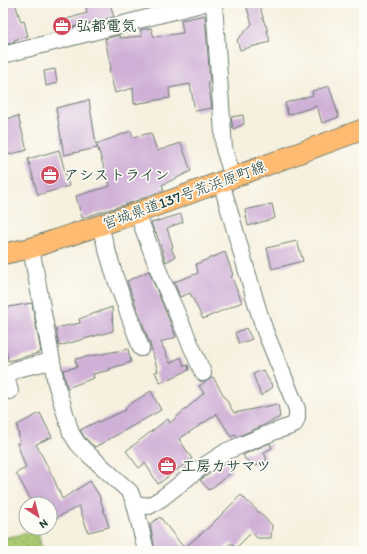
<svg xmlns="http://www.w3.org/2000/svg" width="367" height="554" font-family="Itim,'Klee One',sans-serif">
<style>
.grass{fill:url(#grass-dots);stroke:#648453}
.building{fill:#cfb0d6}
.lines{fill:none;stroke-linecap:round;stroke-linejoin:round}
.minor-casing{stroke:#6a7c70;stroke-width:18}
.major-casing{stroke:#6a7c70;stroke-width:22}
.minor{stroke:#fff;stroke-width:16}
.major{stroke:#febb71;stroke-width:20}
.labels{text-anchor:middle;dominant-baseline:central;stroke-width:3.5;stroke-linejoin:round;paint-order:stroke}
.poi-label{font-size:15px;font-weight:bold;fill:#1f3d34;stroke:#fdfcf7;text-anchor:start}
.street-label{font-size:15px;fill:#1f3d34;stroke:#fdfcf7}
</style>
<defs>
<pattern id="grass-dots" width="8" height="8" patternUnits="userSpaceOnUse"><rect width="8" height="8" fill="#aaca72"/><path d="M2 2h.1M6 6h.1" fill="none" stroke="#8aa55e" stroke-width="1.8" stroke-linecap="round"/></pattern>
</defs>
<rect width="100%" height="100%" fill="#fdfcf7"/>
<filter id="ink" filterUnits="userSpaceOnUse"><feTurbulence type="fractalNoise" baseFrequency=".025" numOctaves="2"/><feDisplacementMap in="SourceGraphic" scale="8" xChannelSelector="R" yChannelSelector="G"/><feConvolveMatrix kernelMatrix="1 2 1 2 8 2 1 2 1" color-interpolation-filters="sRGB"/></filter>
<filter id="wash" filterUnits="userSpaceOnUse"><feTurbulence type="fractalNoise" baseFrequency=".012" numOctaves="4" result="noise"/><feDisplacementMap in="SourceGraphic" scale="16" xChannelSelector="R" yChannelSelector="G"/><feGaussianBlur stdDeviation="0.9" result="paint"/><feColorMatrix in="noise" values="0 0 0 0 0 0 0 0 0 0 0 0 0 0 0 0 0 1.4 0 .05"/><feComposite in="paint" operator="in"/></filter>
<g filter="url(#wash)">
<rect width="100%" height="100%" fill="#f6f0de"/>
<polygon class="grass" points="38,531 42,551 4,551 3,538"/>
<g id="blocks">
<g class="building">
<polygon points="3,3 15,3 21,22 24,21 28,36 14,40 15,42 3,45"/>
<polygon points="102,3 110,3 114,17 56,31 54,23 87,13 86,8"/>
<polygon points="253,3 259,3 265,25 266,25 270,42 240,50 237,40 252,24 246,5"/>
<polygon points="205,15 210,81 208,82 212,108 195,111 190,84 169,88 170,98 134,104 133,88 115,93 109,69 111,68 105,39 119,35 120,38 142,36 140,30 151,28 154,37 183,33 181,20"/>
<polygon points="55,69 57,83 46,86 44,71"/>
<polygon points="329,86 339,117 322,123 317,106 288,115 285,103 313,95 312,91"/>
<polygon points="89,100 96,144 131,131 133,137 151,133 157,151 181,143 191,171 162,185 164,190 130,203 82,218 76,196 110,186 97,146 97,148 64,155 56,108"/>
<polygon points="243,115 244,124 233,129 231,117"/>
<polygon points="18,116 27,150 8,155 3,135 3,120"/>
<polygon points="59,150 69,186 38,195 28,159"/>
<polygon points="272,204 275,218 248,226 245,210"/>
<polygon points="181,214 183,222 167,228 173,247 171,248 175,257 166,262 156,232 155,233 151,223"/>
<polygon points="297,241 303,261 272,269 267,248"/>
<polygon points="225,252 233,275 231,276 242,302 203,319 190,293 180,297 174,282 198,273 196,264"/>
<polygon points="149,271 176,337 161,342 170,363 181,357 184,366 188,365 189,370 160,383 155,372 158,371 150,344 127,281"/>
<polygon points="32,303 41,352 39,352 39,353 8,361 4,335 3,335 3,308"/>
<polygon points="112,307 113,331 59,346 56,328 80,323 79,319"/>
<polygon points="246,328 252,339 239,344 235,333"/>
<polygon points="128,349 131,362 109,369 110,370 93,374 94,378 67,388 63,370 77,367 75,359"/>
<polygon points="263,370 273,387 261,396 253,374"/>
<polygon points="213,377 234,413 278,404 280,417 262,426 237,437 236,434 231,437 217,414 179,439 192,459 158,484 145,463 139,468 126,451 166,420 168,419 170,423 204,393 199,386"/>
<polygon points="151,391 161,410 95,447 85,438 80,430 98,421 98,422 126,410 125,407"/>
<polygon points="40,413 52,437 36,444 54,479 62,499 90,481 99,495 109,527 88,532 79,506 50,521 50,504 33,504 16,473 26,468 17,443 20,443 17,425"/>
<polygon points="270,443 272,448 264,452 267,460 256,466 245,459 243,455"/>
<polygon points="226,463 232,472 209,490 200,480"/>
<polygon points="241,495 272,525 271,538 257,538 252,532 236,548 231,543 221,551 156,551 155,550 150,524 160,517 184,548 208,528"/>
</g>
</g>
</g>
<g filter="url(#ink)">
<use href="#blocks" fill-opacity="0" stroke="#6a7c70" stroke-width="1"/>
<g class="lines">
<g class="minor-casing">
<g id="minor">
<polyline points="214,3 224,149 233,177"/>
<polyline points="3,55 205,3"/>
<polyline points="140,220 161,277 203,373"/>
<polyline points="102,233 115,277 141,348"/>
<polyline points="31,248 56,383 71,433 78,444 86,452 130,492 135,504 146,551"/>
<polyline points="10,391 6,376 17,369 52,361"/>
<polyline points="135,504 149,506 162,498 199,469 227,451 273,432 294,425 297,418 297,409 265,331 257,306 221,182"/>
</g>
</g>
<g class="major-casing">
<polyline id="major" points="3,254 31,248 134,214 364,129"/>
</g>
<use href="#minor" class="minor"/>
<use href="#major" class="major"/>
</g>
</g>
<defs>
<g id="office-disc" transform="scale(1)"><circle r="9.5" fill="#d1495b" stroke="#fdfcf7"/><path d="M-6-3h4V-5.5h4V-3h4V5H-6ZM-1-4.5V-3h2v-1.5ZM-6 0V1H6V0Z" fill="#fff"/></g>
</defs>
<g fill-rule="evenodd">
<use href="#office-disc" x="62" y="26"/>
<use href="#office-disc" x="50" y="175"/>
<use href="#office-disc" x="167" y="466"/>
</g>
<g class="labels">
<g class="poi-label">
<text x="76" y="26">弘都電気</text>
<text x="64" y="175">アシストライン</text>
<text x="181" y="466">工房カサマツ</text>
</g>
<g class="street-label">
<text transform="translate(184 195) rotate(-20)">宮城県道137号荒浜原町線</text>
</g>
</g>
<rect width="367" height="554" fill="none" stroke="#fdfcf7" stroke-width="16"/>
<g transform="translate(38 516) rotate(144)"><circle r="19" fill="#fdfcf7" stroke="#a4b0a9"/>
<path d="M0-3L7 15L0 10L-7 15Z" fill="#d1495b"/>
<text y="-6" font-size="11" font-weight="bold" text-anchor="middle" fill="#1f3d34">N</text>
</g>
</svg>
